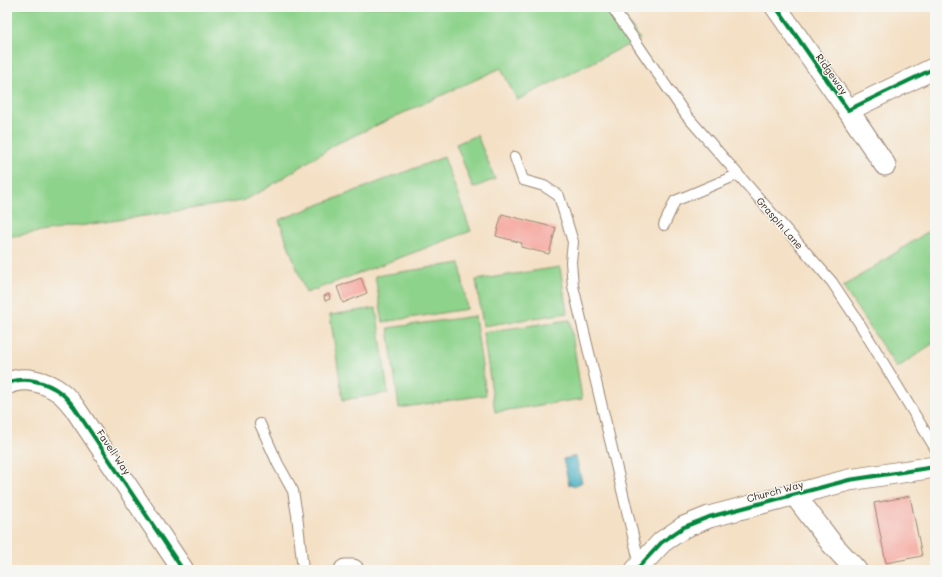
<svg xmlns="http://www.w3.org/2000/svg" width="942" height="577" font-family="Mali,sans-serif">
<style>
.green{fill:#8ed38c;stroke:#647e55}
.water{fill:#3eaabd;stroke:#3c6a6e}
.building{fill:#f5a49b}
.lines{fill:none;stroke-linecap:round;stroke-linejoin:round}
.service-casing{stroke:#988572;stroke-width:12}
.minor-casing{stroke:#988572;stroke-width:23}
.service{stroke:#fff;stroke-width:10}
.minor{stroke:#fff;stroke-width:21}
.cycleway-casing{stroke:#f6f6f2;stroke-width:6}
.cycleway{stroke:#00873e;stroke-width:4}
.labels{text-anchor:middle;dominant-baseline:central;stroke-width:3;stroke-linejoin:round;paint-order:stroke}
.street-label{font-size:10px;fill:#3b2a1e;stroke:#f6f6f2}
</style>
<rect width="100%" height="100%" fill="#f6f6f2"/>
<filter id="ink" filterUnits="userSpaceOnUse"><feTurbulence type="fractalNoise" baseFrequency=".025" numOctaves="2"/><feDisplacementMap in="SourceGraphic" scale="8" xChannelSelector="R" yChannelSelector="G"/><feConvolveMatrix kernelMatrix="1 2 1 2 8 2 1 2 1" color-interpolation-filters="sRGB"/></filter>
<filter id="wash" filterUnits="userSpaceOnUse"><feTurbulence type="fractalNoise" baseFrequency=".012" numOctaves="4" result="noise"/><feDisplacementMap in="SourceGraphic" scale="16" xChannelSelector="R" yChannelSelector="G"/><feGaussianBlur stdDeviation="0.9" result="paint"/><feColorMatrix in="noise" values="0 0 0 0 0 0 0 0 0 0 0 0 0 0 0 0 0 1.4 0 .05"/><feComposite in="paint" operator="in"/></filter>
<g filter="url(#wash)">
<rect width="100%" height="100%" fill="#f4e0c5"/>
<g class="green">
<polygon points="7,7 617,7 640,39 517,100 501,68 336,144 264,190 242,201 14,236 7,236"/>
<polygon points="477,135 495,179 473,188 456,144"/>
<polygon points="444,157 471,231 306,293 279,220"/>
<polygon points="935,227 935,342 897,368 843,287"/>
<polygon points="460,263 467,309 383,322 375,276"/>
<polygon points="560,267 567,313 483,326 476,280"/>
<polygon points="376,308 388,393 343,400 330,315"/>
<polygon points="475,316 486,395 399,408 388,328"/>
<polygon points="570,320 582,399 495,412 483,332"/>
</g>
<polygon class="water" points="576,456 582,482 574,487 571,484 569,485 563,459"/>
<g id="blocks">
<g class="building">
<polygon points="502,214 556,228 549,254 521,247 522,243 496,236"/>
<polygon points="361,278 367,293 343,303 337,287"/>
<polygon points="329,294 330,299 325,301 324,296"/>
<polygon points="910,496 922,556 886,563 874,503"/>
</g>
</g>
</g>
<g filter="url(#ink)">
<use href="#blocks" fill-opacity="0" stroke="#988572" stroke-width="1"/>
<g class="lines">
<g class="service-casing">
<g id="service">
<polyline points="612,7 686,115 832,282 858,321 935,448"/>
<polyline points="515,157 523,180 544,186 559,196 573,242 571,262 573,286 640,565"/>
<polyline points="664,225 675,201 737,175"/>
<polyline points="260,424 278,464 293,491 297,515 303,570"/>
</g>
</g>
<g class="minor-casing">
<g id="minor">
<polyline points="776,7 848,110 935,68"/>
<polyline points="848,110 885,165"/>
<path d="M7,384C23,375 47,382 61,393C66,397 70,402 74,407L183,570"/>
<polyline points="794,494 832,544 856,570"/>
<polyline points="345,570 353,570"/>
<polyline points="636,570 662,542 684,527 709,517 849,480 935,467"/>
</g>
</g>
<use href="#service" class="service"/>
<use href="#minor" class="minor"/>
<g class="cycleway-casing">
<g id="cycleway">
<polyline points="776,7 848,110 935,68"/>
<path d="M7,384C23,375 47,382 61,393C66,397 70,402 74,407L183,570"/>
<polyline points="636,570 662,542 684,527 709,517 849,480 935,467"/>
</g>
</g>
<use href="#cycleway" class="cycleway"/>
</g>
</g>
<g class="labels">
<g class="street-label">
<text transform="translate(832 74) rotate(55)">Ridgeway</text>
<text transform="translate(780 223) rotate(49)">Graspin Lane</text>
<text transform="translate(114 452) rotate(56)">Favell Way</text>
<text transform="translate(775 491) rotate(-15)">Church Way</text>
</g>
</g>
<rect width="942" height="577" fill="none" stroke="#f6f6f2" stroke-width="24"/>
</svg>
